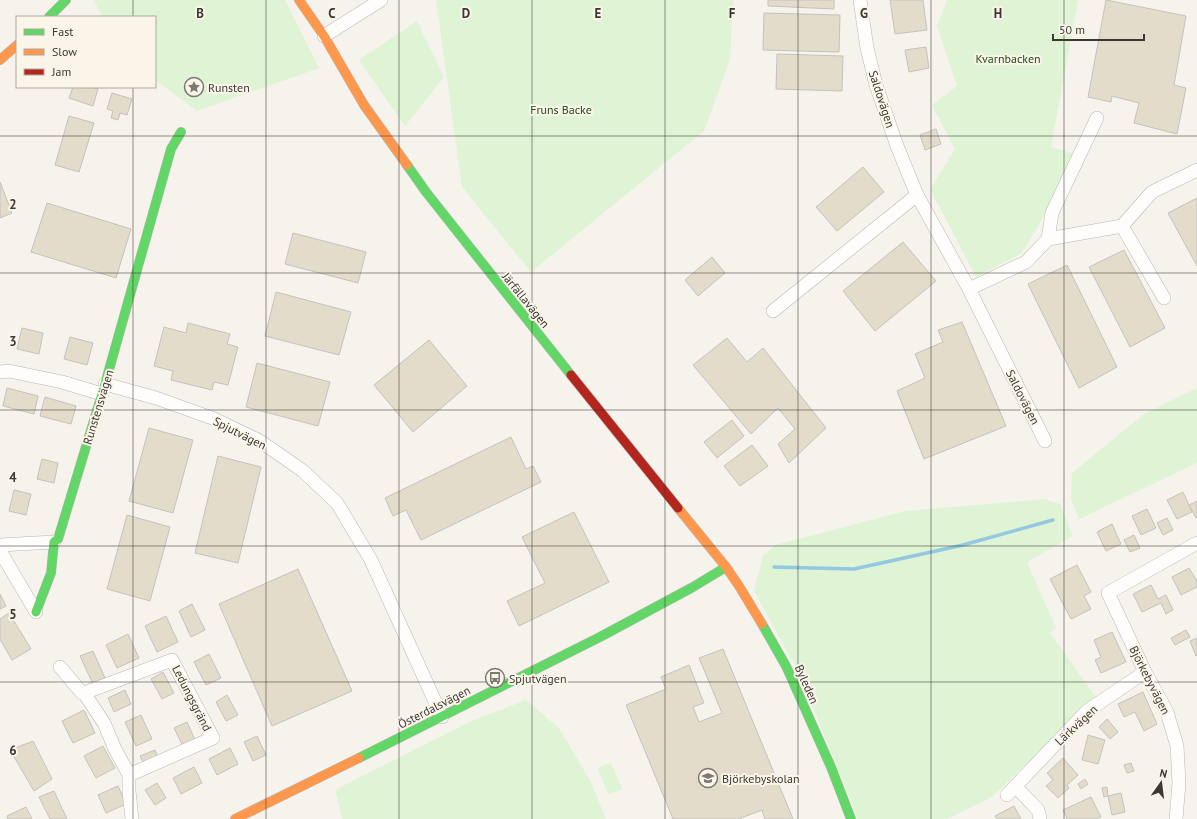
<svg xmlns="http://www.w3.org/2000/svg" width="1197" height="819" font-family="'PT Sans',sans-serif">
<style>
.green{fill:#def4d4}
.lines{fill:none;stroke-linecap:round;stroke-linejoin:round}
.stream{stroke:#94c7e2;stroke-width:3.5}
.building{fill:#e4dccb;stroke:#c4c2be}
.street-casing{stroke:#b9b7b3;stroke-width:14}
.fast-casing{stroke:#b9b7b3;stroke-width:10}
.slow-casing{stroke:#b9b7b3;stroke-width:10}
.jam-casing{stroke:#b9b7b3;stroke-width:10}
.street{stroke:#fefdfc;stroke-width:13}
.fast{stroke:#63d668;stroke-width:9}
.slow{stroke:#ff974d;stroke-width:9}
.jam{stroke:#b3261e;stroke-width:9}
.grid{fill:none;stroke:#3b3834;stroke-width:1;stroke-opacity:0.55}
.labels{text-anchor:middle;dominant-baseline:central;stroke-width:4;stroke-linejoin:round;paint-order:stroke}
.park-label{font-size:12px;fill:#1f4d13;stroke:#faf4e9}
.poi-label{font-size:12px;fill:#3b3834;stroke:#faf4e9;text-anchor:start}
.street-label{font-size:12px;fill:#3b3834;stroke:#faf4e9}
.grid-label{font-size:13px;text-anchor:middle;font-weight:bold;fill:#3b3834;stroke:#faf4e9;stroke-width:4;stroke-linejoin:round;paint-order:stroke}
</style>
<rect width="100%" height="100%" fill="#f6f3ed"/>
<g class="green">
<polygon points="93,0 285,0 319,68 197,111 155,80 155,17 103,17"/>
<polygon points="436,0 733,0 730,60 704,131 531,272 462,187"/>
<polygon points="947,0 1078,0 1051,147 1079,155 1022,253 976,277 930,189 955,149 932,105 957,86 937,26"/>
<polygon points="417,21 444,77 405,126 359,60"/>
<polygon points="1197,388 1197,463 1079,519 1071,499 1072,473 1144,414"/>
<polygon points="1044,499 1060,504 1073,536 1027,562 1056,628 1050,633 1096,697 992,797 947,819 858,819 800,675 754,591 763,556 775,545 906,511"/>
<polygon points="526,700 559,728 591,782 606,819 342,819 335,790 469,722"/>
<polygon points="611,763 622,789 609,795 597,768"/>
</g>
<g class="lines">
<polyline class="stream" points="774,567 854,569 963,545 1053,520"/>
</g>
<g class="building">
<polygon points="768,0 834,0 834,9 768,6"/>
<polygon points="890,0 923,0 927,30 895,34"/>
<polygon points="1106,0 1186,16 1174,85 1186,88 1177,134 1134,123 1139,103 1112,96 1111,102 1088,97"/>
<polygon points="764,13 840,15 839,52 763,50"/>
<polygon points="926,47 929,68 909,72 905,50"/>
<polygon points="777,54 843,56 842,91 776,89"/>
<polygon points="73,87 90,87 98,89 93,106 69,98"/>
<polygon points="112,93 132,99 127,115 120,113 118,120 111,118 113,111 107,109"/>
<polygon points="69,116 94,123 79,172 55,165"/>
<polygon points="936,129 941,144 925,150 920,135"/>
<polygon points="863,167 884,192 837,231 816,207"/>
<polygon points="0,182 12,213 0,218"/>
<polygon points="1197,198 1197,266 1168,213"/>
<polygon points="47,203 131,229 116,278 31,252"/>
<polygon points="293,233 366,252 358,283 285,264"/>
<polygon points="903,242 936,281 875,331 843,291"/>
<polygon points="1124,250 1165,328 1130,347 1089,267"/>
<polygon points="712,257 725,273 698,296 685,280"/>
<polygon points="1067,265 1117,367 1079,388 1028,284"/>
<polygon points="276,292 351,312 339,355 265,336"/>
<polygon points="962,322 1006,426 924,459 897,391 925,378 915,354 943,342 938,330"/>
<polygon points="188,323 230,334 227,344 238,347 228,385 214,382 212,390 171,380 173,371 154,366 164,327 186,333"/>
<polygon points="22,328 43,333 39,354 17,349"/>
<polygon points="70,337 93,343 87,365 64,359"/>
<polygon points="727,338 747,362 763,348 826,428 789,463 778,444 795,429 778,408 751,434 693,365"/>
<polygon points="429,340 467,386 413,432 374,385"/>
<polygon points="257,363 330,382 318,426 246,407"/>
<polygon points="7,388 38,396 34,414 3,406"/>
<polygon points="45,397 76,406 71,424 40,416"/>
<polygon points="732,420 744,436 717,458 704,442"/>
<polygon points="149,428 193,440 173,513 129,501"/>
<polygon points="511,437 526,469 533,466 541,482 421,540 406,510 393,516 385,498"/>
<polygon points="752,445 768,466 740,486 724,466"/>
<polygon points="218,456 261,467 238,563 195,553"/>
<polygon points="42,459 58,463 54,483 37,479"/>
<polygon points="14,490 31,494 26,515 9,511"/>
<polygon points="1183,492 1192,512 1177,519 1167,500"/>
<polygon points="1197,501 1197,517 1196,518 1189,505"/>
<polygon points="1147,509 1156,528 1141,535 1132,516"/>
<polygon points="574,512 609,582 519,626 507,601 545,583 522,537"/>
<polygon points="127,515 170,527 150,601 107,589"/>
<polygon points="1167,518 1173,530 1163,535 1157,523"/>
<polygon points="1112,524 1121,544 1106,551 1097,532"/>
<polygon points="1134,535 1140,548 1130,552 1124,540"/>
<polygon points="1077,565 1091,592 1084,596 1091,609 1071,619 1050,579"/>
<polygon points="1189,568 1197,581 1197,587 1181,595 1172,577"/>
<polygon points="298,569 352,691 272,726 219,604"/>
<polygon points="1151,585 1158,599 1166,595 1173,610 1166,614 1161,603 1142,612 1133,594"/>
<polygon points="0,594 6,606 0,609"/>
<polygon points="192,604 205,630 191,637 179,611"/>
<polygon points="9,613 31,649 12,660 0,639 0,619"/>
<polygon points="166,616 178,642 157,652 145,626"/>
<polygon points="1186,630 1190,637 1175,645 1171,638"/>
<polygon points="1112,632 1126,662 1101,673 1095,660 1101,657 1094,640"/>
<polygon points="128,634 139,658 117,668 106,645"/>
<polygon points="1197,638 1197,655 1196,656 1190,641"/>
<polygon points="723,649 793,819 765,819 762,810 741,818 741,819 673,819 626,705 666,689 661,677 689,665 704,703 693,707 699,722 722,713 699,658"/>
<polygon points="93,651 105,678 93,684 80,656"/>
<polygon points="209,654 221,678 206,685 194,662"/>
<polygon points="163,672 174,693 162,699 151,679"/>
<polygon points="125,690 131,704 114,712 108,698"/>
<polygon points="1143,692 1157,724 1144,731 1135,712 1124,717 1118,704"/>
<polygon points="227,695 238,715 226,721 216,702"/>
<polygon points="84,710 95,733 73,743 62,721"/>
<polygon points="141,715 152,739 136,746 125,722"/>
<polygon points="1107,719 1118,732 1110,739 1099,727"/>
<polygon points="187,722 196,742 184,748 174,728"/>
<polygon points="1088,735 1105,740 1098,764 1082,760"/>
<polygon points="257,736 266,755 253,761 244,742"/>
<polygon points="33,741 52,779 34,791 10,750"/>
<polygon points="103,746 115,768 96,778 84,756"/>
<polygon points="230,748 238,764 217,775 209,759"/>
<polygon points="155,750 159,760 145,766 140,756"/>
<polygon points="1063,758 1078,775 1067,785 1069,788 1058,798 1046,786 1053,780 1047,773"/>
<polygon points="1131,763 1134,771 1127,773 1124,765"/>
<polygon points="194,767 202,783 181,794 173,778"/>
<polygon points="1085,779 1088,784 1081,789 1078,784"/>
<polygon points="157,783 166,798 155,805 145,790"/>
<polygon points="118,786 126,804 106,813 98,795"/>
<polygon points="1107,787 1108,796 1104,797 1102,788"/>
<polygon points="54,791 67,819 50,819 39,797"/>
<polygon points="1121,793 1125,812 1112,815 1108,796"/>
<polygon points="1091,797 1101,817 1096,819 1067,819 1063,810"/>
<polygon points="1014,806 1021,819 997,819 995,816"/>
<polygon points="26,807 32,819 8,819 7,816"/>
</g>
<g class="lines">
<g class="street-casing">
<g id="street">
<polyline points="860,0 867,48 876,85 897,146 917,195 969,289 1045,441"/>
<polyline points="324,36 381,0"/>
<polyline points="1122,226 1152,192 1197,170"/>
<polyline points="1048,239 1122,226 1164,298"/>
<polyline points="1048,239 1052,213 1097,118"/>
<polyline points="969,289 1026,262 1048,239"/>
<polyline points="773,311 917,195"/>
<polyline points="0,372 9,371 62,382 102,394"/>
<polyline points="105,384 156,398 212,418 260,441 303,471 337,503 371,560 442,717"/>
<polyline points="0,545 54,542"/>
<polyline points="0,551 36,612"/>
<polyline points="60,667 82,693 84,693 104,723 115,749 129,775 129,791 132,819"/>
<polyline points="84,693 172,660 213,738 129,775"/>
<polyline points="1015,786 1038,810 1040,819"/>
<polyline points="1007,795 1087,711 1145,672"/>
<polyline points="1176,819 1179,783 1177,746 1167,712 1145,672 1108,593 1197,543"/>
</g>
</g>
<g class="fast-casing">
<g id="fast">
<polyline points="49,17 66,0"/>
<polyline points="407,165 426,192 571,375"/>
<polyline points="36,612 51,573 54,542 58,539 105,384 171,149 181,132"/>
<polyline points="762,624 786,666 831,767 851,819"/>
<polyline points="359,758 600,637 693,587 726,567"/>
</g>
</g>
<g class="slow-casing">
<g id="slow">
<polyline points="299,0 324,36 364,105 407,165"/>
<polyline points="0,60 17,45"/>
<polyline points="678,508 726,567 739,586 762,624"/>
<polyline points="235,819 359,758"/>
</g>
</g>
<g class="jam-casing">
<polyline id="jam" points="571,375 678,508"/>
</g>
<use href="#street" class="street"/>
<use href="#fast" class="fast"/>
<use href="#slow" class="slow"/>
<use href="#jam" class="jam"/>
</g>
<path class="grid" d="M133,0V17M266,0V819M399,0V819M532,0V819M665,0V819M798,0V819M931,0V819M1064,0V819M133,87V819M0,136H1197M0,273H1197M0,410H1197M0,546H1197M0,682H1197"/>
<defs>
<g id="sight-ring" transform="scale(1)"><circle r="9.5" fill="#faf4e9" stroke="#7c7975" stroke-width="1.5"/><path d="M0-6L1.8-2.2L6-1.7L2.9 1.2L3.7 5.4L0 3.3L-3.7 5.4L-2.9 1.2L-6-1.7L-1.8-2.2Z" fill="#7c7975"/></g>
<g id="bus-ring" transform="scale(1)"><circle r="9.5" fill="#faf4e9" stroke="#7c7975" stroke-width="1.5"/><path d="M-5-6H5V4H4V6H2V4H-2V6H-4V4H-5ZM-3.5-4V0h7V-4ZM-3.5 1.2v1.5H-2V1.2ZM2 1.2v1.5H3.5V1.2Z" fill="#7c7975"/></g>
<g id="school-ring" transform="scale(1)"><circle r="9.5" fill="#faf4e9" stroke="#7c7975" stroke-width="1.5"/><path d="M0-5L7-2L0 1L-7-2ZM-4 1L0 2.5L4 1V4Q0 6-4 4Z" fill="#7c7975"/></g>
</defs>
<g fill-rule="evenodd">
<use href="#sight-ring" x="194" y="87"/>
<use href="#bus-ring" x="495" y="678"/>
<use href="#school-ring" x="708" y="778"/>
</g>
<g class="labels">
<g class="park-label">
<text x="1008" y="58">Kvarnbacken</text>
<text x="561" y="109">Fruns Backe</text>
</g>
<g class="poi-label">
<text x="208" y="87">Runsten</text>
<text x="509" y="678">Spjutvägen</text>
<text x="722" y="778">Björkebyskolan</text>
</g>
<g class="street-label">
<text transform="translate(882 99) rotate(72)">Saldovägen</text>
<text transform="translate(526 300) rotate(51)">Järfällavägen</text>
<text transform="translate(1023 397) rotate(63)">Saldovägen</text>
<text transform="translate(98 407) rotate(-73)">Runstensvägen</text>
<text transform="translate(240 433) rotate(27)">Spjutvägen</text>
<text transform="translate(1150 680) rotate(63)">Björkebyvägen</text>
<text transform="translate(807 684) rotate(66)">Byleden</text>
<text transform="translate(192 698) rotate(63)">Ledungsgränd</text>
<text transform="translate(434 707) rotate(-27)">Österdalsvägen</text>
<text transform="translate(1076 725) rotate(-43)">Lärkvägen</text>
</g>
</g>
<g class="grid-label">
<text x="200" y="18">B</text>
<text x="332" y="18">C</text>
<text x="466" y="18">D</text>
<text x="598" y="18">E</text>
<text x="732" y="18">F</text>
<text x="864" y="18">G</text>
<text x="998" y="18">H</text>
<text x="13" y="209">2</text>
<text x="13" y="346">3</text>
<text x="13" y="482">4</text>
<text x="13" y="619">5</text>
<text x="13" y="755">6</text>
</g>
<rect x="16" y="16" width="140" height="72" fill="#faf4e9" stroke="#aea9a1"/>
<rect x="24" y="29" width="20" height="6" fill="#63d668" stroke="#aea9a1"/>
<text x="52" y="36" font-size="12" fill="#3b3834">Fast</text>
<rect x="24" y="49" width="20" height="6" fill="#ff974d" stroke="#aea9a1"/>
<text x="52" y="56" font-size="12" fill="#3b3834">Slow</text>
<rect x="24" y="69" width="20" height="6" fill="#b3261e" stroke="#aea9a1"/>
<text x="52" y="76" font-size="12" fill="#3b3834">Jam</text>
<g transform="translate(1161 783) rotate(14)" stroke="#faf4e9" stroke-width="3" paint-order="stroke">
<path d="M0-3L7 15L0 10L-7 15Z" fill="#3b3834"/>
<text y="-6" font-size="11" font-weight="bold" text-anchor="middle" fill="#3b3834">N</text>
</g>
<path d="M1053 34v6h91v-6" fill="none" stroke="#3b3834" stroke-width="2"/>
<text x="1059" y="34" font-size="12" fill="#3b3834" stroke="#faf4e9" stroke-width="3" paint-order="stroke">50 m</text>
</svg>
